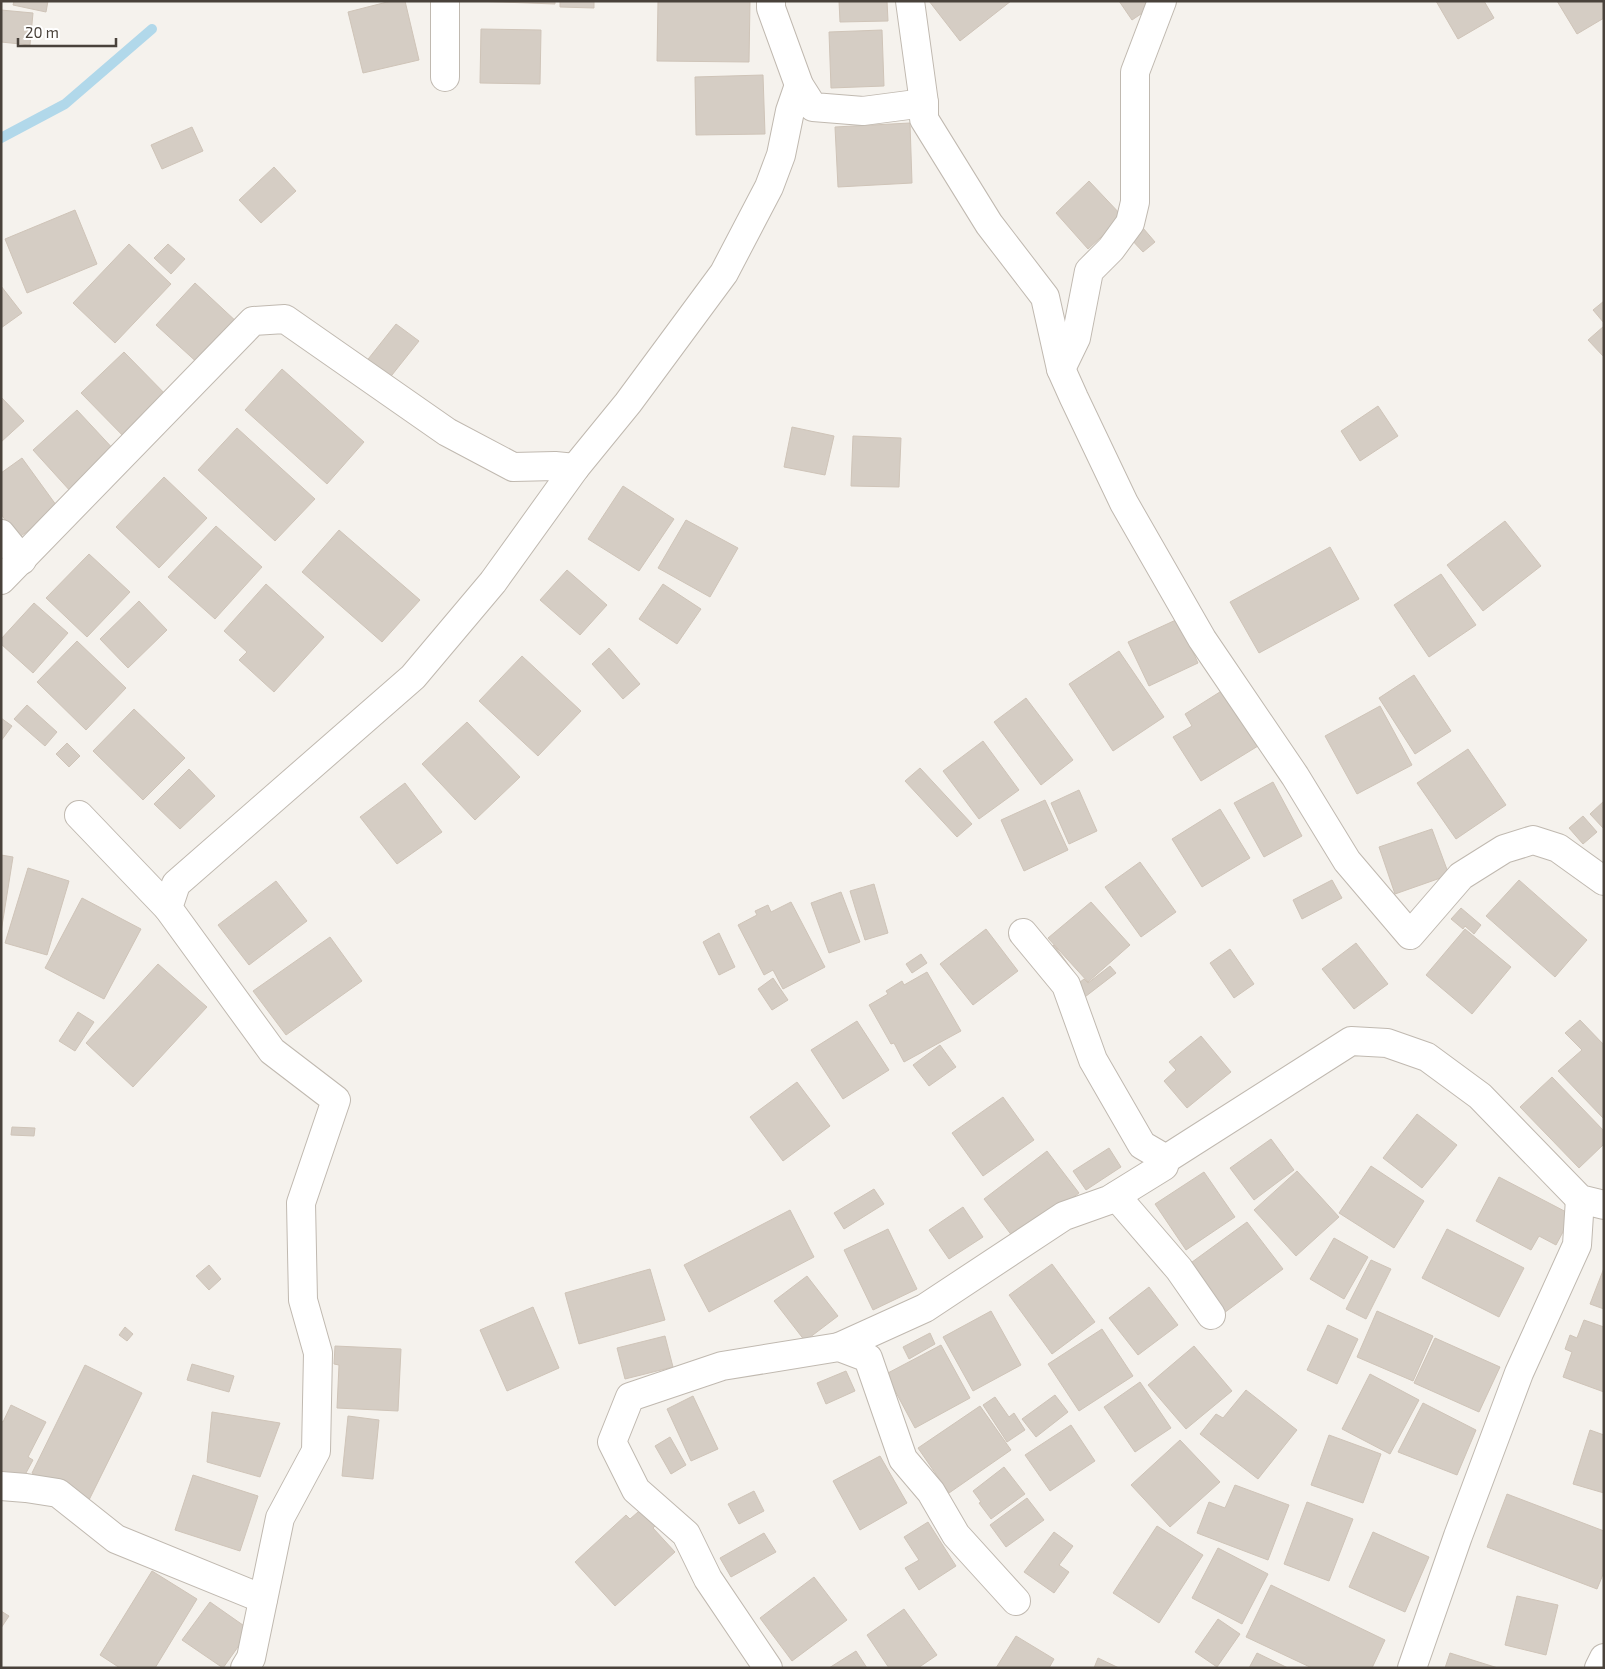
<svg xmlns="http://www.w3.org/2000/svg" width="1605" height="1669" font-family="'Exo 2',sans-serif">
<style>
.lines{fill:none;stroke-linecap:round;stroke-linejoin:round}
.stream{stroke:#b1d8ea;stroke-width:10}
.building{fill:#d5cdc4;stroke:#cfc4b8}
.minor-casing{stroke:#c0b9b0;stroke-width:30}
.minor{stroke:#fff;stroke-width:28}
</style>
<rect width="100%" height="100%" fill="#f5f2ed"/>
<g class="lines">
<polyline class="stream" points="1,138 65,104 152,29"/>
</g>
<g class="building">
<polygon points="14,1 48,1 46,12 13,5"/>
<polygon points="391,1 405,1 419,60 363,73 348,12"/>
<polygon points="474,1 555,1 555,4"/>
<polygon points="560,1 594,1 594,8 560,7"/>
<polygon points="658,1 750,1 749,62 657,61"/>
<polygon points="839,1 887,1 888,21 840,22"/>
<polygon points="929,1 1011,1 960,41"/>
<polygon points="1119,1 1160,1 1132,20"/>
<polygon points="1436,1 1484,1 1494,18 1458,39"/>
<polygon points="1557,1 1604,1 1604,18 1577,34"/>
<polygon points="1,10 33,13 30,45 1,42"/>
<polygon points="481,29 541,30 540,84 480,83"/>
<polygon points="882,30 884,86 831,88 829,32"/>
<polygon points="763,75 765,134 696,135 695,77"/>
<polygon points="910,123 912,183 838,187 835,127"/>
<polygon points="192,127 203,151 162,169 151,145"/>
<polygon points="274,167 296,191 261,223 239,200"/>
<polygon points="1089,181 1123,217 1088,249 1056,213"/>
<polygon points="75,210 97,264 27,293 5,239"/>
<polygon points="1143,228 1155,242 1143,252 1130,238"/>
<polygon points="129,244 171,284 115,343 73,303"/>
<polygon points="168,244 185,259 171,274 154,258"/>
<polygon points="195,283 239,324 201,366 156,325"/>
<polygon points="1,286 22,313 1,328"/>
<polygon points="1604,301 1604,323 1593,310"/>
<polygon points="396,324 419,341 388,380 365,363"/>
<polygon points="1604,326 1604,357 1588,340"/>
<polygon points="124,352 173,402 130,443 81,393"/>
<polygon points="282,369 364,442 327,484 245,410"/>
<polygon points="1,397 24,421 1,442"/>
<polygon points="1378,406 1398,436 1360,461 1341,431"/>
<polygon points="77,410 117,453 72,493 33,450"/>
<polygon points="792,427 834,436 825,475 784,467"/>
<polygon points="237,428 315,499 275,541 198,470"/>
<polygon points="853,436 901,438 899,487 851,486"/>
<polygon points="22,458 59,509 18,538 1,514 1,473"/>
<polygon points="164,477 207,518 159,568 116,527"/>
<polygon points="623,486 674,519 639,571 588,539"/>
<polygon points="686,520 738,548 710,597 658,568"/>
<polygon points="1505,521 1541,566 1483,611 1447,565"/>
<polygon points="216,526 262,567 215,619 168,577"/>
<polygon points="339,530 420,600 382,642 302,572"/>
<polygon points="1330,547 1359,599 1259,653 1230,602"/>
<polygon points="89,554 130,592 87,637 46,598"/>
<polygon points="567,570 607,605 580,635 540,600"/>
<polygon points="1441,574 1476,625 1429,657 1394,605"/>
<polygon points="266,584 324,637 274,692 239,660 247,652 224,631"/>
<polygon points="663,584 701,609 677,644 639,619"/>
<polygon points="139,601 167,630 128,668 100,639"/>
<polygon points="34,603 68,633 33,673 1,644 1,639"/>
<polygon points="1178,619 1198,663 1149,686 1128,642"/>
<polygon points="77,641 126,688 86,730 37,682"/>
<polygon points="609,648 640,684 623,699 592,664"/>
<polygon points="1119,651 1164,717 1113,751 1069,684"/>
<polygon points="522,656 581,711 538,756 479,701"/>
<polygon points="1414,675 1451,731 1415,754 1379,698"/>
<polygon points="1223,690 1258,746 1201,781 1173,737 1192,726 1185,714"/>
<polygon points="1026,698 1073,760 1041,785 994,722"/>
<polygon points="27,705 57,732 45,746 14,719"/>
<polygon points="1380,706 1412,765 1357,794 1325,736"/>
<polygon points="134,709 185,758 143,800 93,751"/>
<polygon points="1,718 12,726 1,741"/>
<polygon points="467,722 520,777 475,820 422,764"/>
<polygon points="983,741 1019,790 979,819 943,771"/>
<polygon points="67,743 80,756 69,767 56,754"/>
<polygon points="1468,749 1506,805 1456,839 1417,783"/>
<polygon points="920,768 972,824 957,837 905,781"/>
<polygon points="189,769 215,796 180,829 154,804"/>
<polygon points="1273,782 1302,836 1264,857 1234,803"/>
<polygon points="405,783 442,832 397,864 360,817"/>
<polygon points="1079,790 1097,831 1069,844 1051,803"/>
<polygon points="1045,800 1068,850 1024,871 1001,820"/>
<polygon points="1604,801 1604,829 1590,814"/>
<polygon points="1220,809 1250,858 1202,887 1172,839"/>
<polygon points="1583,816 1597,832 1583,844 1569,828"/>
<polygon points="1432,829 1449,875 1395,894 1379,847"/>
<polygon points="1,855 13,857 1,932"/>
<polygon points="1140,862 1176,912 1141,937 1105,887"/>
<polygon points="28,868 69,881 47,955 5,943"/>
<polygon points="1332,880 1342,898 1302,919 1293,900"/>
<polygon points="1519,880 1587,940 1555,977 1486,916"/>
<polygon points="276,881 307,921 249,965 218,925"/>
<polygon points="874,884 888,933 865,940 850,891"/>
<polygon points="841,892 860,942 829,953 811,903"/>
<polygon points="82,898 141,929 104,999 45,968"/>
<polygon points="791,902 825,967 783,989 773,970 764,975 738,925 757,915 755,911 768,905 771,912"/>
<polygon points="1091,902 1130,945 1088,982 1048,938"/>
<polygon points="1461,908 1481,925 1474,934 1465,926 1463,929 1451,919"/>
<polygon points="986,929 1018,971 973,1005 940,964"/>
<polygon points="1465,929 1511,967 1472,1014 1426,975"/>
<polygon points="719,933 735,967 719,975 703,942"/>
<polygon points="330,937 362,981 286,1035 253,991"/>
<polygon points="1356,943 1388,984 1354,1009 1322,969"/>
<polygon points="1054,945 1073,971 1065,977 1045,951"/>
<polygon points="1230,949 1254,984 1234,998 1210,963"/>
<polygon points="921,954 927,963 912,973 906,964"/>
<polygon points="158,964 207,1007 133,1087 86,1043"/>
<polygon points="1110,966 1116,973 1081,1000 1072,988 1084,979 1088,983"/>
<polygon points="927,972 961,1031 904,1062 894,1043 891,1044 869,1005 888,994 886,991 902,981 904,985"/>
<polygon points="773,978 788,1000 772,1010 758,989"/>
<polygon points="78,1012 94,1022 75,1051 59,1041"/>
<polygon points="1580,1020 1604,1045 1604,1119 1558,1071 1582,1050 1565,1033"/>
<polygon points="857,1021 889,1070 843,1099 811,1050"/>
<polygon points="1201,1036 1231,1072 1187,1108 1164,1081 1176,1070 1169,1062"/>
<polygon points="940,1045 956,1067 929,1086 913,1065"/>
<polygon points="1552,1077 1604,1131 1604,1144 1579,1168 1520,1107"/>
<polygon points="797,1082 830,1126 783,1161 750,1117"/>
<polygon points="1003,1097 1034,1140 983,1176 952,1133"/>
<polygon points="1417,1114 1457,1145 1422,1188 1383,1158"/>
<polygon points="12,1127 35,1128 34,1136 11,1135"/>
<polygon points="1271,1139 1294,1170 1254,1200 1230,1168"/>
<polygon points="1109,1148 1121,1167 1086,1190 1073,1171"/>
<polygon points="1047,1151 1079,1193 1016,1241 984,1199"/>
<polygon points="1371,1166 1424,1201 1394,1248 1339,1213"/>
<polygon points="1297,1171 1339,1217 1296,1256 1254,1210"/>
<polygon points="1204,1172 1235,1217 1186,1250 1155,1204"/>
<polygon points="1499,1177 1572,1215 1556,1245 1539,1236 1531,1250 1476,1221"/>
<polygon points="874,1189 884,1204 844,1229 834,1213"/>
<polygon points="963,1207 983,1237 949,1259 929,1230"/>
<polygon points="790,1210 814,1257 709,1312 684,1265"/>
<polygon points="1247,1222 1283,1269 1224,1313 1188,1265"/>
<polygon points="888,1229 917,1289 873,1310 844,1250"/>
<polygon points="1447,1229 1524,1268 1499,1317 1422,1278"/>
<polygon points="1334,1238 1368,1257 1344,1299 1310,1279"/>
<polygon points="1371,1260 1391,1269 1366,1319 1346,1309"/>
<polygon points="1052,1264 1095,1322 1052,1354 1009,1295"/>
<polygon points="209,1265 221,1279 209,1290 196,1276"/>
<polygon points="1604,1268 1604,1309 1590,1304"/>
<polygon points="650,1269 665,1320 579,1344 565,1293"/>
<polygon points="807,1276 838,1316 805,1341 774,1301"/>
<polygon points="1149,1287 1178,1325 1138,1355 1109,1318"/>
<polygon points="533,1307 559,1368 507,1391 480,1330"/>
<polygon points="991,1311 1021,1365 973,1391 943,1337"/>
<polygon points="1377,1311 1433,1336 1413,1381 1357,1357"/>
<polygon points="1584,1320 1604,1327 1604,1392 1563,1377 1572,1352 1565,1349 1570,1335 1577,1338"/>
<polygon points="1328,1325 1358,1339 1337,1384 1307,1370"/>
<polygon points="125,1327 133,1334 127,1341 119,1335"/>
<polygon points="1102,1329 1133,1376 1079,1411 1048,1364"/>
<polygon points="930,1333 935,1344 909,1359 903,1347"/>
<polygon points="665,1336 673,1367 625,1379 617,1348"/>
<polygon points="1435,1338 1500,1367 1479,1412 1414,1383"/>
<polygon points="941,1345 970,1398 915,1428 886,1374"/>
<polygon points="335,1346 401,1349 398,1411 337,1408 339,1365 334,1364"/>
<polygon points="1194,1346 1232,1391 1186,1429 1148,1385"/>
<polygon points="192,1364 234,1376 229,1392 187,1380"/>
<polygon points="85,1365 142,1393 89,1500 32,1473"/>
<polygon points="846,1371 855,1391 826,1404 817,1383"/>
<polygon points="1370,1374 1419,1400 1390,1454 1342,1429"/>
<polygon points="1140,1382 1171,1428 1135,1452 1104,1407"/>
<polygon points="1246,1390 1297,1430 1258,1479 1200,1434 1216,1414 1223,1418"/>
<polygon points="1055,1395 1068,1412 1036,1437 1022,1419"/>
<polygon points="693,1396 718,1449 691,1461 667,1409"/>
<polygon points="995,1397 1009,1417 1014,1413 1025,1430 1007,1442 983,1405"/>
<polygon points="1423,1403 1476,1430 1457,1475 1398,1452"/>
<polygon points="11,1405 46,1422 28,1457 33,1460 20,1484 1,1474 1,1421 3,1422"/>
<polygon points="980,1406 1011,1450 949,1493 918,1448"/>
<polygon points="212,1412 280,1423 260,1477 207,1462"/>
<polygon points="348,1416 379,1420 373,1479 342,1476"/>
<polygon points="1071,1425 1095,1461 1050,1491 1025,1455"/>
<polygon points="1590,1430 1604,1435 1604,1493 1573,1484"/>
<polygon points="1329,1435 1381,1454 1363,1503 1311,1485"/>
<polygon points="670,1437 686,1465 671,1474 655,1446"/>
<polygon points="1180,1440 1220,1482 1170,1527 1131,1485"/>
<polygon points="880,1456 907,1503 860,1530 833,1481"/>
<polygon points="1004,1467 1025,1494 991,1519 979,1503 981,1502 973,1491"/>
<polygon points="193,1475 258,1496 240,1551 175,1530"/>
<polygon points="1235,1485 1289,1505 1268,1560 1197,1533 1209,1502 1225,1508"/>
<polygon points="754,1491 764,1511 739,1524 728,1504"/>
<polygon points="1507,1494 1604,1531 1604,1572 1597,1589 1487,1547"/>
<polygon points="1027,1498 1044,1520 1006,1547 990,1525"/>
<polygon points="1307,1502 1353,1519 1329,1581 1284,1564"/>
<polygon points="646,1505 661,1520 653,1528 675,1552 615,1606 575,1562 626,1515 630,1519"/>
<polygon points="928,1522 956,1566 919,1590 905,1568 919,1560 904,1537"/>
<polygon points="1157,1526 1203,1555 1159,1623 1113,1593"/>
<polygon points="1054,1532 1073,1546 1059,1565 1069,1572 1054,1593 1024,1572"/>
<polygon points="1373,1532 1429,1557 1405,1612 1349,1587"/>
<polygon points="764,1533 776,1552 731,1577 720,1558"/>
<polygon points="1218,1548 1268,1574 1242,1624 1192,1598"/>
<polygon points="152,1571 197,1599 155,1668 120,1668 100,1655"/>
<polygon points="814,1577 847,1620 792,1661 760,1618"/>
<polygon points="1271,1585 1385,1640 1372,1668 1312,1668 1246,1637"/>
<polygon points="1517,1596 1558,1605 1546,1655 1505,1645"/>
<polygon points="210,1602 250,1630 223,1668 182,1640"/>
<polygon points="904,1609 937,1655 918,1668 889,1668 867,1635"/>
<polygon points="1,1611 9,1616 1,1628"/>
<polygon points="1218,1619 1240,1634 1217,1667 1195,1652"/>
<polygon points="1016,1636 1054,1659 1049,1668 996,1668"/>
<polygon points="856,1651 867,1668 829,1668"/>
<polygon points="1257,1653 1288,1668 1249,1668"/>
<polygon points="1450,1653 1498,1668 1445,1668"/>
<polygon points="1098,1658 1119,1668 1094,1668"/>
</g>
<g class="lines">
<g class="minor-casing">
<g id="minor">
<polyline points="771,1 771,8 799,85 813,107 863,111 924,103"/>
<polyline points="910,1 924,103 924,119 989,224 1045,297 1061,369 1074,398 1124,503 1202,639 1295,776 1347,861 1410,935 1461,876 1504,849 1533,840 1558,848 1604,881"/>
<polyline points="445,77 445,1"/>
<polyline points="1061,369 1076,338 1089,271 1111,249 1130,223 1135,202 1135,72 1162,1"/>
<polyline points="575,468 628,403 724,273 769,187 781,155 790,111 799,85"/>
<polyline points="1,534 22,560"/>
<polyline points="1,580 253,321 285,319 447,432 513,467 555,466 575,468 493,582 413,677 176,884 168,908 272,1051 336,1100 301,1203 303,1300 318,1353 316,1451 280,1518 251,1658 245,1668"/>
<polyline points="79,815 168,908"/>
<polyline points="1166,1159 1351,1041 1387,1043 1427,1057 1480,1096 1580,1199 1604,1205"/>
<polyline points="1116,1196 1179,1269 1211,1315"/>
<polyline points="839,1347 925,1308 1064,1216 1109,1200 1164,1166 1166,1159 1142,1145 1093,1060 1066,985 1023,933"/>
<polyline points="1,1486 26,1488 58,1493 116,1539 263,1599"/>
<polyline points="768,1668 708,1579 686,1534 636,1490 612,1442 630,1397 722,1366 839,1347 868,1358 903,1459 931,1492 956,1535 1016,1601"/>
<polyline points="1412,1668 1458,1536 1519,1373 1577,1245 1580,1199"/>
<polyline points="1599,1668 1604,1658"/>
</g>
</g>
<use href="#minor" class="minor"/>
</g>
<rect width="1605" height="1669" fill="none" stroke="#49423b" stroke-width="5"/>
<path d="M18 38v8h98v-8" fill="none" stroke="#49423b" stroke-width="2.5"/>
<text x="25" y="38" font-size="15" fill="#49423b" stroke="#ffffff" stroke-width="4" paint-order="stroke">20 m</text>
</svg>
